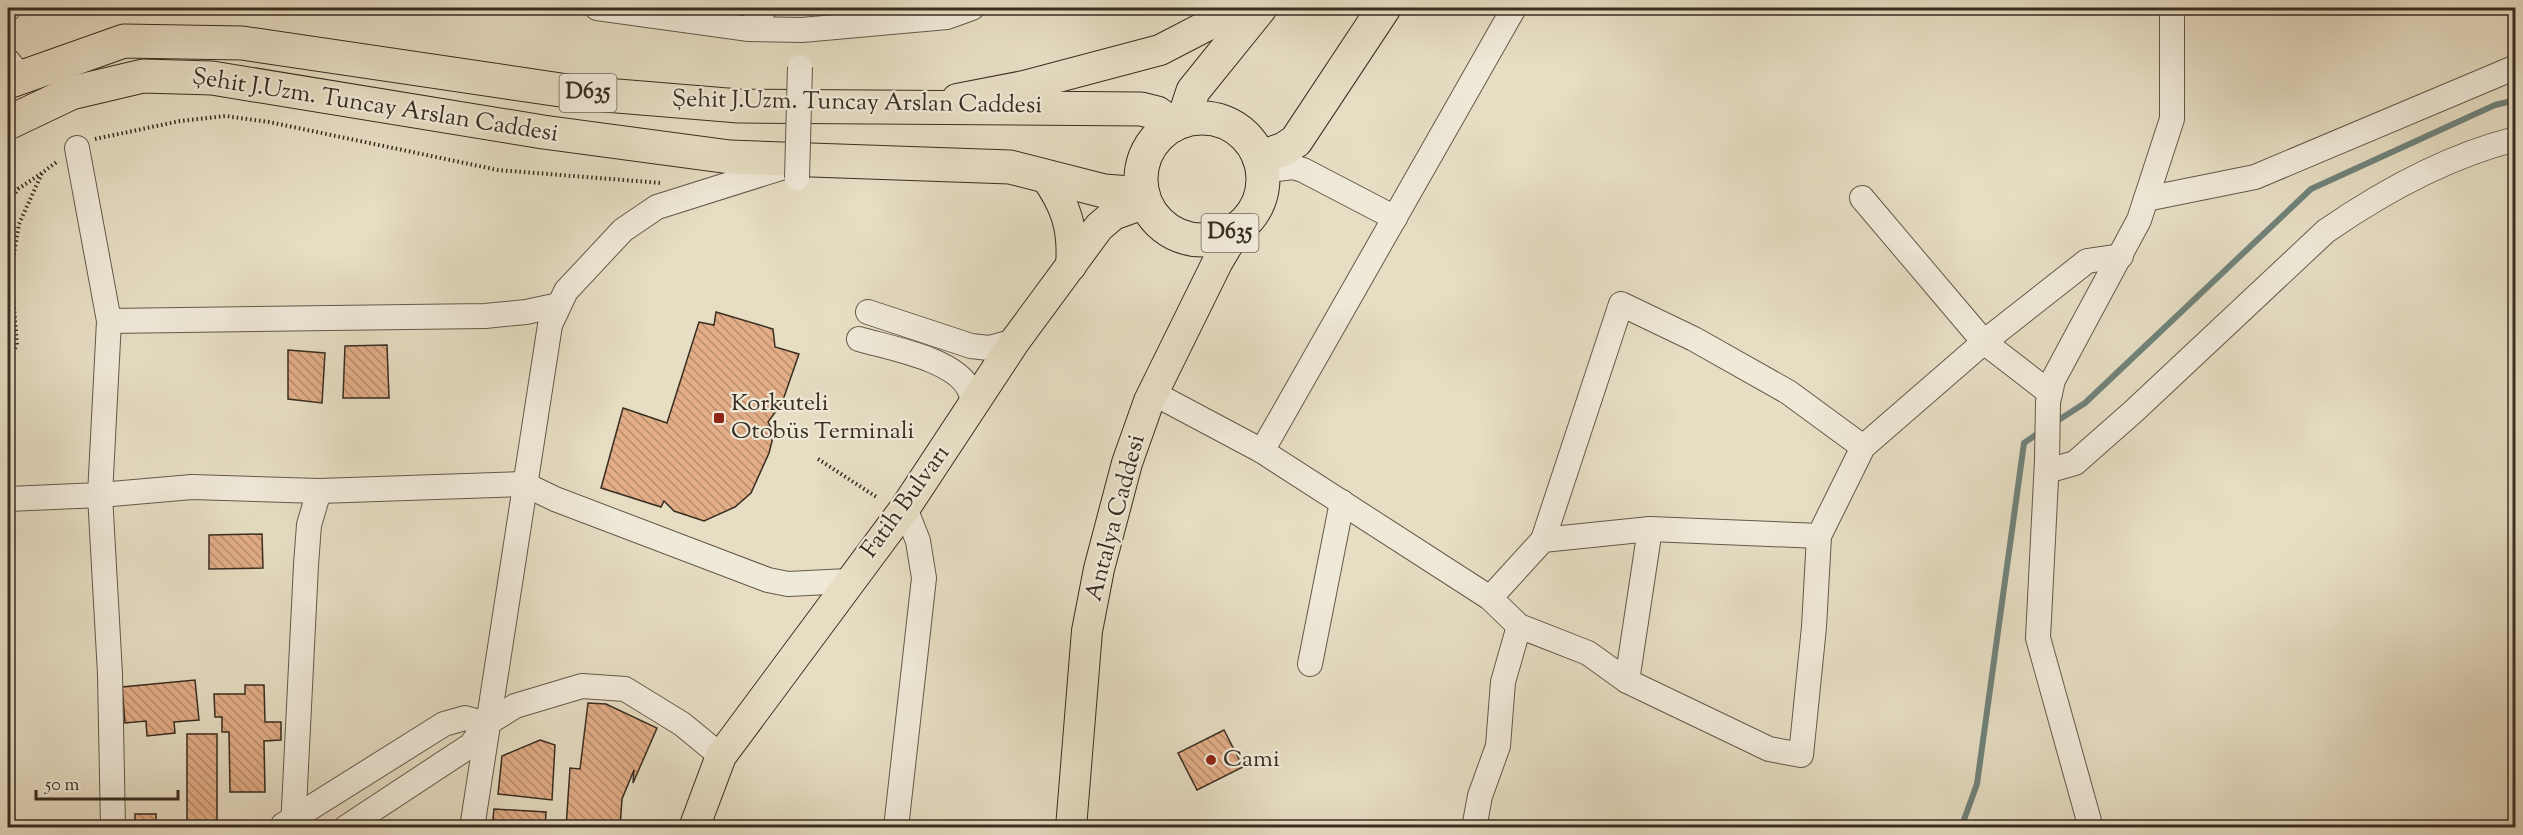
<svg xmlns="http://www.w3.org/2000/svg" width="2523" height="835" font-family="'Sorts Mill Goudy',serif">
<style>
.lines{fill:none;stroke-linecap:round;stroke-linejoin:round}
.stream{stroke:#70827a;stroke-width:6}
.building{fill:url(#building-back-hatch);stroke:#382d21;stroke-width:1.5}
.minor-casing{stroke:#64594a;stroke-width:26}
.major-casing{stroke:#382d21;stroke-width:32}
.highway-casing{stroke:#382d21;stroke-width:35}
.path{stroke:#382d21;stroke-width:4;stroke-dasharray:1.5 3;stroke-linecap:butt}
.minor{stroke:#efe9d8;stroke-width:24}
.major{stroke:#e6ddc3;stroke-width:30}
.highway{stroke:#e6ddc3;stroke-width:33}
.minor-bridge-casing{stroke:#64594a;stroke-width:26;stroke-linecap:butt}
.minor-bridge{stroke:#efe9d8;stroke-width:24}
.poi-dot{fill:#8f2418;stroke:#efe9d8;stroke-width:2}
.labels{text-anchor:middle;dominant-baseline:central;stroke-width:4.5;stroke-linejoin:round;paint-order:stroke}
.shield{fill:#efe9d8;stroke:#6f6558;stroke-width:1.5}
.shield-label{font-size:22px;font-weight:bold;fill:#382d21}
.street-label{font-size:24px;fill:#382d21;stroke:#efe9d8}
.poi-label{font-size:24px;fill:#382d21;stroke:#efe9d8;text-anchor:start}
</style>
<defs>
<pattern id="building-back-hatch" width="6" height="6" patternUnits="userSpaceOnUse" patternTransform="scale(1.5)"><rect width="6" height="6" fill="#e2ad87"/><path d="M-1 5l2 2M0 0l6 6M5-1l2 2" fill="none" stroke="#b88d6e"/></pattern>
</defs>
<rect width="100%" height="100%" fill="#e6ddc3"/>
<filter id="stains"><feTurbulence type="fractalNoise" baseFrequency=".00333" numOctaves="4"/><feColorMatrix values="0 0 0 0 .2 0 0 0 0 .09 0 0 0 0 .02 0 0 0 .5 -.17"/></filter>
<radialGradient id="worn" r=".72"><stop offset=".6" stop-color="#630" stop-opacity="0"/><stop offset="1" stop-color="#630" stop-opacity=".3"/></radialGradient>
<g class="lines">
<g class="stream">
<polyline points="2054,423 2085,403 2311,189 2495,105 2516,100"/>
<polyline points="1961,828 1977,784 2024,443 2040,432"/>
</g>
</g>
<g class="building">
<polygon points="716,312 773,329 775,347 799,354 782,403 768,422 774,433 769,453 751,493 735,507 704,521 674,511 664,501 661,507 601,488 623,408 667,423 699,322 714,325"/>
<polygon points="387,345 389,398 343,398 345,346"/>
<polygon points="288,350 325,353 322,403 288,399"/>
<polygon points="262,534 263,568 209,569 209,535"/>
<polygon points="195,680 199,720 174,722 175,733 147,736 146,721 125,723 122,687"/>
<polygon points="245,685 264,685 265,722 281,722 281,740 264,741 265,792 230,792 229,732 222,732 222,717 215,717 214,694 245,694"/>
<polygon points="588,703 606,704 657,728 633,783 634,770 622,799 620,828 566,828 570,768 580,769"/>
<polygon points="1224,730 1243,767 1197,790 1178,753"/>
<polygon points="187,734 217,734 217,828 204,828 204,821 187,821"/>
<polygon points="540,740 555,745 552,800 498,794 502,756"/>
<polygon points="494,809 546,812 545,828 492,828"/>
<rect x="135" y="814" width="21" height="14"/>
</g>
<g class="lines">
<g class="minor-casing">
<g id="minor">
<polyline points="597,8 749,29 802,30 947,17 972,8"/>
<polyline points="8,9 9,8"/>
<polyline points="749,29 765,8"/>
<polyline points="8,61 21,77"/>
<polyline points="77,148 109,321 100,495 110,674 113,828"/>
<polyline points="1262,171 1293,167 1303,170 1395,218"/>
<polyline points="1862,198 1984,342 2050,393"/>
<polyline points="2146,199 2255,177 2516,67"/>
<polyline points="868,312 971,346 989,348 1015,341"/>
<polyline points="109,321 485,316 526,312 559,305"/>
<path d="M859,339C889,348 955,359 969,389C972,394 972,401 972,407"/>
<polyline points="1153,393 1262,451 1490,598 1519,626 1588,653 1627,681 1769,749 1801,755 1814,627 1819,536"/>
<polyline points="1262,451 1514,8"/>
<path d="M2047,471L2075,463L2134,411L2326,231C2384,191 2447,156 2516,139"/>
<polyline points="8,499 100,495 192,487 319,491 524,484 555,499 768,580 788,584 848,581"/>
<polyline points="1543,540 1621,304 1694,339 1788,392 1863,447"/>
<polyline points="1490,598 1543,540 1650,529 1819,536 1863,447 1984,342 2087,261 2121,256"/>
<polyline points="1310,664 1342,502"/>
<polyline points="1627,681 1650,529"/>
<polyline points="283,825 444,724 465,718 486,724"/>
<polyline points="293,828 306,565 309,525 319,491"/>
<polyline points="345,828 471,745 486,724 515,706 582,686 625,689 682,724 721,756"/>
<polyline points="472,828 550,325 566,291 623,230 657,207 787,166"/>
<polyline points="896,828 924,578 918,541 905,508"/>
<polyline points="1474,828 1480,796 1498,746 1503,682 1519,626"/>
<polyline points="2091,828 2038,638 2047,460 2048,402 2053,380 2139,220 2172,119 2172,8"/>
</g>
</g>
<g class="major-casing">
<g id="major">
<polyline points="957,99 1024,86 1160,50 1241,8"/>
<path d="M1045,176C1066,205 1074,229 1071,266"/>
<polyline points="694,828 721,756 905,508 1015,341 1099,227 1113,215 1146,203"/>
<polyline points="1071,828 1087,631 1099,569 1127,463 1149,401 1217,263 1237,229"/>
</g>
</g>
<g class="highway-casing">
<g id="highway">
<polyline points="8,82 124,41 242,43 581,93 739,106 1141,109 1157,113 1174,125"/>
<circle cx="1202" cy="179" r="61"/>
<polyline points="1183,121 1193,91 1260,8"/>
<polyline points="8,123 71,93 143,76 212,78 543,132 730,157 1010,167 1104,191 1143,194"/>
<polyline points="1259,158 1284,149 1296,141 1384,8"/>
</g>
</g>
<g class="path">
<polyline points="95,139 180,121 225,116 269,122 498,170 661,183"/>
<polyline points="8,204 18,189 42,173"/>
<polyline points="8,360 17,345 11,270 19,224 42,173 58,161"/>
<polyline points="818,459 878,498"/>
</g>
<use href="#minor" class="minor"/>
<use href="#major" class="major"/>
<use href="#highway" class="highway"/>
<g class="minor-bridge-casing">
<polyline id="minor-bridge" points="797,178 800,67"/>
</g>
<use href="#minor-bridge" class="minor-bridge"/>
</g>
<g class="poi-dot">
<rect x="713" y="412" width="12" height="12" rx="3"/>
<circle cx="1211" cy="760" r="6"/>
</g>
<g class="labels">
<g class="shield">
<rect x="559.5" y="74" width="57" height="38" rx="4.5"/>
<rect x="1201.5" y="214" width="57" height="38" rx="4.5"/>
</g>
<g class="shield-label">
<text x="588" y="93">D635</text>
<text x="1230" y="233">D635</text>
</g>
<g class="street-label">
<text transform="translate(857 103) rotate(1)">Şehit J.Uzm. Tuncay Arslan Caddesi</text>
<text transform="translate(375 106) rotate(9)">Şehit J.Uzm. Tuncay Arslan Caddesi</text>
<text transform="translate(906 502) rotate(-54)">Fatih Bulvarı</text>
<text transform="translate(1116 518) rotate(-75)">Antalya Caddesi</text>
</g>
<g class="poi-label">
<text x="731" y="404">Korkuteli<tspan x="731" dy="28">Otobüs Terminali</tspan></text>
<text x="1223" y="760">Cami</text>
</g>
</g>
<rect width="2523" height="835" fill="none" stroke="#e6ddc3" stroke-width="30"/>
<rect x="9" y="9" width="2505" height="817" fill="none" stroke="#382d21" stroke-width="3"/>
<rect x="15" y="15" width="2493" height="805" fill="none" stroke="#382d21" stroke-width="1.5"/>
<path d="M36 790v9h142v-9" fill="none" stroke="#382d21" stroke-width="3"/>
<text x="45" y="790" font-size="18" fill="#382d21" stroke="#efe9d8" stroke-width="4.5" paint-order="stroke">50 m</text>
<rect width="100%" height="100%" filter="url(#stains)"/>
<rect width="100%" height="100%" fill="url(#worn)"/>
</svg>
